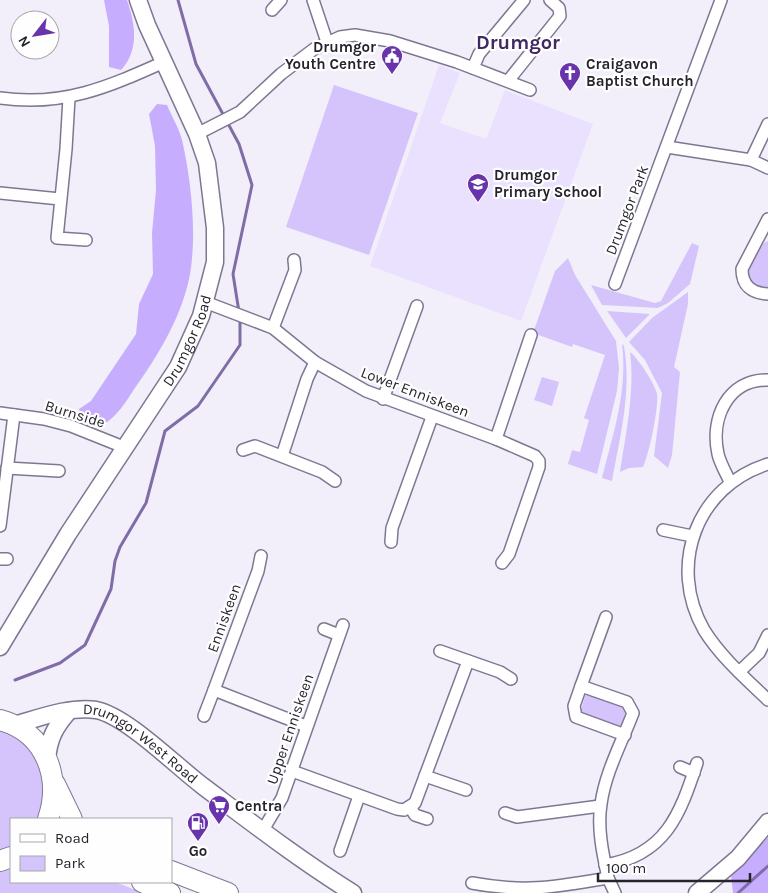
<svg xmlns="http://www.w3.org/2000/svg" width="768" height="893" font-family="Karla,sans-serif">
<style>
.built{fill:#e9e1fe}
.green{fill:#d5c4fc}
.forest{fill:#c7adfd}
.lines{fill:none;stroke-linecap:round;stroke-linejoin:round}
.stream{stroke:#806da7;stroke-width:3}
.street-casing{stroke:#7f7791;stroke-width:14}
.secondary-casing{stroke:#7f7791;stroke-width:19}
.highway-casing{stroke:#7f7791;stroke-width:22}
.street{stroke:#fff;stroke-width:11}
.secondary{stroke:#fff;stroke-width:16}
.highway{stroke:#fff;stroke-width:20}
.labels{text-anchor:middle;dominant-baseline:central;stroke-width:4.5;stroke-linejoin:round;paint-order:stroke}
.poi-label{font-size:15px;font-weight:bold;fill:#26232d;stroke:#fefefe;text-anchor:start}
.street-label{font-size:15px;fill:#26232d;stroke:#fefefe}
.district-label{font-size:20px;font-weight:bold;fill:#3f2863;stroke:#fefefe}
</style>
<rect width="100%" height="100%" fill="#f2effa"/>
<polygon class="built" points="439,65 460,73 440,123 486,139 505,90 593,124 521,321 370,266"/>
<g class="green">
<polygon points="334,85 418,113 369,255 286,227"/>
<path d="M768,241V290L754,287C752,284 748,279 747,276C745,266 760,243 768,241Z"/>
<polygon points="692,243 699,246 690,284 668,303 658,308 602,305 591,285 655,303 661,301"/>
<polygon points="568,258 575,275 616,341 619,368 617,391 597,474 568,464 572,450 580,452 589,420 584,418 605,355 573,344 572,347 533,333 555,271"/>
<polygon points="688,292 688,304 674,367 680,372 672,455 668,468 654,456 662,393 645,360 629,342 652,318"/>
<polygon points="607,311 650,314 626,338"/>
<path d="M622,344L624,346C632,392 620,436 612,481L602,478C613,434 628,390 622,344Z"/>
<path d="M630,352C638,358 655,384 657,394C659,407 649,455 643,467L629,468L620,472C626,432 635,392 630,352Z"/>
<polygon points="542,377 559,382 552,406 534,400"/>
<polygon points="588,694 626,707 623,725 619,728 584,715 581,711 585,696"/>
<path d="M0,729C37,740 56,785 38,819H11V847L0,851Z"/>
<polygon points="11,867 11,882 115,882 143,893 0,893 0,872"/>
</g>
<g class="forest">
<path d="M104,0H127C135,23 140,50 121,70L109,67V26Z"/>
<path d="M157,104L167,105C172,117 179,128 182,140C192,183 199,249 186,291C177,323 158,355 139,382C127,399 116,422 96,427L83,421L79,409L91,401L136,334L139,304L153,274L152,233L156,190L155,146L149,114Z"/>
<polygon points="768,837 768,893 733,893 731,875"/>
</g>
<g class="lines">
<g class="stream">
<polyline points="178,0 196,64 239,144 252,185 233,274 239,312"/>
<polyline points="15,680 60,663 85,645 111,589 115,561 120,547 146,503 165,431 198,406 240,345 240,318"/>
<polyline points="738,893 768,866"/>
</g>
<g class="street-casing">
<g id="street">
<polyline points="313,0 327,42"/>
<polyline points="272,10 281,0"/>
<polyline points="473,68 479,54 524,0"/>
<polyline points="508,81 560,16 559,8 550,0"/>
<path d="M0,98C63,107 108,87 164,62"/>
<polyline points="69,98 66,149 57,238 86,240"/>
<polyline points="197,134 240,112 281,74 314,49 340,37 355,35 390,41 457,62 530,90"/>
<polyline points="667,147 751,160 768,168"/>
<polyline points="751,160 768,124"/>
<polyline points="0,193 60,199"/>
<path d="M768,219L742,269C742,286 752,293 768,294"/>
<polyline points="615,284 721,0"/>
<polyline points="205,302 273,328 315,362 366,391 496,439 535,456 539,461 539,467 509,554 502,563"/>
<polyline points="273,328 295,270 294,260"/>
<polyline points="383,399 417,306"/>
<polyline points="0,413 44,419 71,426 126,448"/>
<polyline points="496,439 531,335"/>
<polyline points="243,450 255,446 322,472 335,481"/>
<polyline points="282,456 307,379 315,362"/>
<path d="M768,464C697,486 667,565 704,630C720,656 746,679 768,700"/>
<polyline points="7,468 59,471"/>
<path d="M730,482C726,473 720,463 718,454C710,418 728,379 768,380"/>
<polyline points="0,526 14,415"/>
<polyline points="663,530 692,536"/>
<polyline points="391,542 392,528 432,417"/>
<polyline points="261,556 258,571 214,690 306,726"/>
<polyline points="0,559 7,559"/>
<path d="M606,617L581,686L627,702L633,713C622,742 605,773 601,804C597,828 603,855 608,878"/>
<polyline points="324,629 339,635"/>
<polyline points="440,651 500,672 511,679"/>
<polyline points="739,672 759,653 768,635"/>
<polyline points="581,686 574,706 576,717 625,735"/>
<polyline points="204,716 214,690"/>
<polyline points="680,767 694,773"/>
<polyline points="292,771 397,809 404,810 415,803 468,661"/>
<polyline points="425,776 466,790"/>
<polyline points="410,807 415,815 427,819"/>
<polyline points="505,813 517,817 600,806"/>
<polyline points="263,830 282,798 343,625"/>
<polyline points="340,851 359,796"/>
<path d="M605,865C666,855 680,814 697,763"/>
<path d="M472,883C526,893 555,887 608,878L615,893"/>
</g>
</g>
<g class="secondary-casing">
<g id="secondary">
<path id="s1" d="M0,647L68,534L178,367L201,316L215,262V228L207,163L197,134L147,25L138,0"/>
<path id="s2" d="M14,725C39,718 70,706 96,710C127,716 177,767 204,787C252,823 301,861 353,893"/>
<path d="M47,759C49,738 55,727 69,711"/>
<polyline points="697,893 738,858 768,822"/>
</g>
</g>
<g class="highway-casing">
<g id="highway">
<path d="M0,720C46,732 62,778 48,819"/>
<polyline points="55,784 72,819"/>
<polyline points="0,861 11,857"/>
<polyline points="171,871 228,893"/>
<polyline points="142,882 170,893"/>
</g>
</g>
<use href="#street" class="street"/>
<use href="#secondary" class="secondary"/>
<use href="#highway" class="highway"/>
</g>
<defs>
<g id="civic-pin" transform="scale(1.125)"><path d="M0 17L-7.5 6A9.5 9.5 0 1 1 7.5 6Z" fill="#6834ac" stroke="#fefefe"/><path d="M-.6-6.5H3V-4.5H.6V-3L4-1V1h2V6H-6V1h2V-1L-.6-3ZM-1.2 2.5V6h2.4V2.5Z" fill="#fff"/></g>
<g id="church-pin" transform="scale(1.125)"><path d="M0 17L-7.5 6A9.5 9.5 0 1 1 7.5 6Z" fill="#6834ac" stroke="#fefefe"/><path d="M-1.2-6h2.4v3.5h3.3v2.4h-3.3V6h-2.4V-.1h-3.3v-2.4h3.3Z" fill="#fff"/></g>
<g id="school-pin" transform="scale(1.125)"><path d="M0 17L-7.5 6A9.5 9.5 0 1 1 7.5 6Z" fill="#6834ac" stroke="#fefefe"/><path d="M0-5L7-2L0 1L-7-2ZM-4 1L0 2.5L4 1V4Q0 6-4 4Z" fill="#fff"/></g>
<g id="supermarket-pin" transform="scale(1.125)"><path d="M0 17L-7.5 6A9.5 9.5 0 1 1 7.5 6Z" fill="#6834ac" stroke="#fefefe"/><path d="M-6-5.5h2.5l.6 2H6L4.5 2H-2.5L-4.4-4H-6ZM-1.5 3.2a1.3 1.3 0 1 0 .1 0ZM3 3.2a1.3 1.3 0 1 0 .1 0Z" fill="#fff"/></g>
<g id="fuel-pin" transform="scale(1.125)"><path d="M0 17L-7.5 6A9.5 9.5 0 1 1 7.5 6Z" fill="#6834ac" stroke="#fefefe"/><path d="M-5.5-6h7V0h2V4h1.3V-2.5L3-4.5l.8-.8L6-3V5H2.5V1h-1V6h-7ZM-4.2-4.7v3.2H.2V-4.7Z" fill="#fff"/></g>
</defs>
<g fill-rule="evenodd">
<use href="#civic-pin" x="392" y="56"/>
<use href="#church-pin" x="570" y="73"/>
<use href="#school-pin" x="478" y="184"/>
<use href="#supermarket-pin" x="219" y="806"/>
<use href="#fuel-pin" x="198" y="823"/>
</g>
<g class="labels">
<g class="poi-label">
<text x="376" y="47" text-anchor="end">Drumgor<tspan x="376" dy="17">Youth Centre</tspan></text>
<text x="586" y="64">Craigavon<tspan x="586" dy="17">Baptist Church</tspan></text>
<text x="494" y="175">Drumgor<tspan x="494" dy="17">Primary School</tspan></text>
<text x="235" y="806">Centra</text>
<text x="198" y="851" text-anchor="middle">Go</text>
</g>
<g class="street-label">
<text transform="translate(627 210) rotate(-69)">Drumgor Park</text>
<text stroke="none"><textPath href="#s1" startOffset="360">Drumgor Road</textPath></text>
<text transform="translate(415 392) rotate(21)">Lower Enniskeen</text>
<text transform="translate(75 414) rotate(17)">Burnside</text>
<text transform="translate(224 618) rotate(-70)">Enniskeen</text>
<text transform="translate(290 729) rotate(-71)">Upper Enniskeen</text>
<text stroke="none"><textPath href="#s2" startOffset="139">Drumgor West Road</textPath></text>
</g>
<g class="district-label">
<text x="518" y="42">Drumgor</text>
</g>
</g>
<rect x="10" y="818" width="162" height="65" fill="#fefefe" stroke="#a8a6aa"/>
<rect x="20" y="834" width="25" height="8" fill="#ffffff" stroke="#a8a6aa"/>
<text x="55" y="843" font-size="15" fill="#26232d">Road</text>
<rect x="20" y="856" width="25" height="15" fill="#d5c4fc" stroke="#a8a6aa"/>
<text x="55" y="868" font-size="15" fill="#26232d">Park</text>
<g transform="translate(35 35) rotate(239)"><circle r="24" fill="#fefefe" stroke="#a8a6aa"/>
<path d="M0-4L9 19L0 12L-9 19Z" fill="#6834ac"/>
<text y="-8" font-size="14" font-weight="bold" text-anchor="middle" fill="#26232d">N</text>
</g>
<path d="M598 873v8h152v-8" fill="none" stroke="#26232d" stroke-width="2.5"/>
<text x="606" y="873" font-size="15" fill="#26232d" stroke="#fefefe" stroke-width="4" paint-order="stroke">100 m</text>
</svg>
